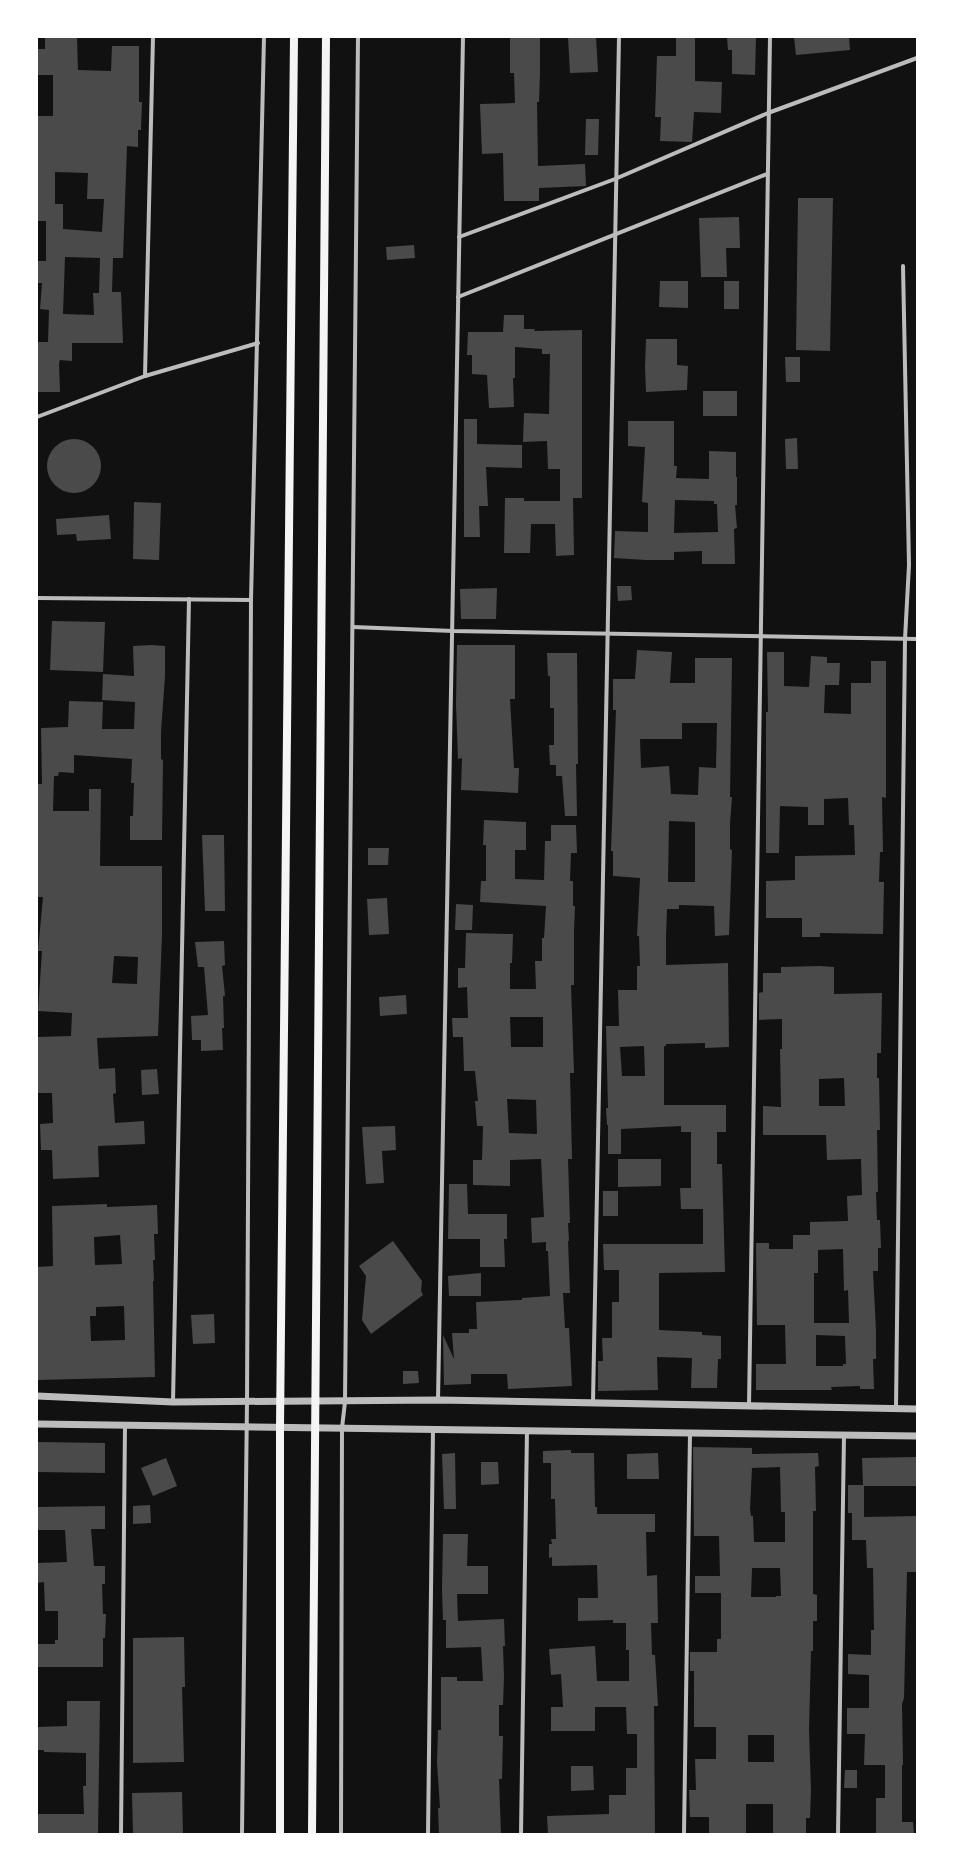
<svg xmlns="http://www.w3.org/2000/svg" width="954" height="1871" font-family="'Exo 2',sans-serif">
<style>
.building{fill:#4a4a4a;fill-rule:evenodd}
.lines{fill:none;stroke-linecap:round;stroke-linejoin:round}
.minor{stroke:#bcbcbc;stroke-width:4}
.tertiary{stroke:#bcbcbc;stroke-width:7}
.secondary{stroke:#f5f5f5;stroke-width:8}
</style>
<rect width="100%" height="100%" fill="#111"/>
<g class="building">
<path d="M45,37H77L78,70L111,71L112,46H139V102H142L141,130H138V147L127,146L123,258H113L112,292H121L123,343H72V361L60,360L59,363L60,392H37V342H48L49,310L40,309L42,283H37V261H46V221H37V116H53V75H37V49H45ZM55,172L88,173L87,199H104L102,232L63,229V204H55ZM65,257L100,258L99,293H93L94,315L63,314Z"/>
<polygon points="510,37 540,37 540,73 539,102 537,102 538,166 585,164 586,186 539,188 539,201 504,201 503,153 482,154 480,104 515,103 514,73 510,73"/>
<polygon points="568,37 596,37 598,72 570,73"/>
<polygon points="676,37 695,37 695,81 722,82 721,113 694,112 692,142 660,141 661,117 655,117 657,56 676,56"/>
<polygon points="727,37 756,37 755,75 732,74 732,50 728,50"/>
<polygon points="794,37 849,37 850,50 796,55"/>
<polygon points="586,119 599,119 598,155 585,155"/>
<polygon points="798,198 833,198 830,351 796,350"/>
<polygon points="739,217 740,248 726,248 727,277 701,277 699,218"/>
<polygon points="414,245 415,258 387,260 386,247"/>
<polygon points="660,281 688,281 688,308 659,307"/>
<rect x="724" y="281" width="15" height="28"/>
<polygon points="504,315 524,315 524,329 535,329 534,331 582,330 582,498 573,498 574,555 556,556 555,524 531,524 530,553 504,553 505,498 524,498 524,501 560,501 560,469 548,469 547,441 523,442 524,413 549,414 550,354 542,354 542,349 515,347 515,378 513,378 514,407 489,408 487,375 472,374 472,355 467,355 468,332 503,332"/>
<polygon points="646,339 677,339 677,365 688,366 687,390 646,392 645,367"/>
<polygon points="785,357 800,357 800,382 786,382"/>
<rect x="703" y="391" width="34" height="25"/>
<polygon points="464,419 477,419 477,444 522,445 522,468 486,467 488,506 479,506 480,537 464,537"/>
<path d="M628,421H674V466H677L676,478L709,479V451L736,452V477H737V505H735L737,528L734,529L735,564H702V551L674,552V560H646L614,558L615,531L648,532V503L642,502L645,447L628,446ZM675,500L714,501V504H717L718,532L674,533Z"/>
<polygon points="797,438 798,469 786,469 785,439"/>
<circle cx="74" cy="466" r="27"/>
<polygon points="134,502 161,503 159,560 133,559"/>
<polygon points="109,515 111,539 77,541 76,534 57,535 56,519"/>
<polygon points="617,586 631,586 632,600 618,601"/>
<polygon points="497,588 496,619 461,619 460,589"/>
<polygon points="52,621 105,622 103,672 50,670"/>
<path d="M152,645L165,646V676L161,732V759L163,760L162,840H130V816H133L134,783H131L132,759L74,755V773L59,772L58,776H54L53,811H89V789H101L100,866H162V935L158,1036L97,1038L99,1069L115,1068L116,1093L113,1094L115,1123L144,1121L145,1144L98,1146L99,1177L53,1179L52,1150H41L40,1124L53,1123L52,1093H37V1037L71,1036L72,1013L38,1011L42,951H38L43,897H37V784H42L41,728L68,727L69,701L103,702L102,729H134L135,702L102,700L103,674L134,676L133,646ZM114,956L138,957L137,984L112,983Z"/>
<polygon points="457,645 515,645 515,699 510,699 514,768 519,768 518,793 461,790 462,758 458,759 456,704"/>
<path d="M637,650L672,652L670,683H695V658H732L730,797H732L730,824V849L732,850L729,935L715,936L714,906L679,905V909H667L666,937V965L728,963L729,1047L705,1048V1043L666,1044V1046H664V1105H726V1132H717V1164H722L725,1272L659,1273V1330L702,1332V1335L721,1336V1359H718L717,1388H691L692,1358L657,1357L658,1390L598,1391V1361H603L602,1338H612V1302H619V1270H604L603,1244H703V1209H681L680,1188H691V1132H681V1126L621,1129V1154H608V1125H607L606,1108H608L606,1026H619L618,990H637V966H640L639,936H637L640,878L613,876V851H611L616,710H613V679H635ZM682,723H717L716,768L699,767L698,795L671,794L669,766L641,768L640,739H682ZM669,821L695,822V882H668ZM644,1046L645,1076H622L620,1047Z"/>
<polygon points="767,652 784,652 784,686 809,687 811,656 827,657 827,663 840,663 839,685 825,685 824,713 851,714 851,683 871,683 871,661 886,661 886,798 882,797 883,852 880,852 879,882 884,882 883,934 820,933 820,937 802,937 802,918 766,918 766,881 795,880 795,856 855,855 854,825 849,825 848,798 824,799 824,825 808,825 808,807 780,806 779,853 766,853 766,712 768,712"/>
<polygon points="547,653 577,653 578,764 576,764 577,816 565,816 562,776 556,776 556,765 550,765 549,745 554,745 554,708 550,708 550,676 548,676"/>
<path d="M484,820L526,822V850H515V879L544,880L545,841H551V825H576L577,853H571L570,881H573V906H575L574,931V985H571L574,1073H570L572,1159H568L570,1223H568L569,1241H568L570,1293H563L565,1328H569L572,1386L508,1389L507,1374H471V1384L444,1385L443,1335L454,1359L452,1333H469V1329H477L476,1302L522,1300V1298L550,1296L548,1251H546V1242L532,1243L531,1218L544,1217L541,1159L510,1160V1186L473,1185V1160H482L483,1126H477L475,1101H478L475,1071H464L463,1037H453L452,1018H468L467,987L458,988V968H465L466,933L513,934L512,963H510V989H536L535,961H542V938H544L546,906L480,902L481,881H486V845H483ZM510,1017H543V1047H511ZM507,1099L536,1100L537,1134L509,1133Z"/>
<polygon points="202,835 224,835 225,911 205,911"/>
<polygon points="368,848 389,848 388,865 368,865"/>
<polygon points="387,898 389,934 369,935 367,899"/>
<polygon points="456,904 473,905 472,930 455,930"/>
<polygon points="224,941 225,965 222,966 225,996 223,996 224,1028 222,1028 223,1050 201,1051 201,1040 192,1040 191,1016 208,1015 204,967 198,967 195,942"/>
<path d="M820,966L834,967V994L882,993L881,1053H877V1078H879L880,1130H877L878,1192H876L877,1220H880L881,1248H878V1271H873L876,1331V1359H873L874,1389H860V1386L831,1387L832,1390H756V1364H786L785,1325H757L756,1243H769V1249H793V1235H810V1222L848,1221L847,1196L862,1195L861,1159L827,1160L826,1135H763V1106L781,1107L780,1049H782V1019L759,1020V993L763,992V973H781V967ZM844,1078L845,1106H819V1079ZM843,1249L844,1291L848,1290L849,1323H814V1273H818V1250ZM816,1335L845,1336L846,1364H843V1366H816Z"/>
<polygon points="406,995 407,1014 380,1016 379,997"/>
<polygon points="157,1069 159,1094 142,1095 141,1070"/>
<polygon points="395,1126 396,1150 382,1151 384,1183 366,1184 362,1127"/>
<polygon points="618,1159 661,1159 661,1186 618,1187"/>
<polygon points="449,1184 467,1184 468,1214 507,1214 507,1239 504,1239 505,1267 480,1267 480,1239 448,1239"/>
<rect x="603" y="1191" width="15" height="25"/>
<path d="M107,1204V1207L157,1205L158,1234H154L155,1260H153L154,1281H153L155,1377L37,1380V1267L53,1266L52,1206ZM120,1235L122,1264L95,1265L94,1237ZM124,1306L125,1340L91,1341L90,1316H96V1307Z"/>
<polygon points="393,1241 422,1281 421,1291 423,1295 371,1334 362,1320 366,1276 359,1266"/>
<polygon points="481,1273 481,1296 449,1296 448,1276"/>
<polygon points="214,1314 215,1343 193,1344 191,1315"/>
<polygon points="403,1371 418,1371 419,1383 403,1384"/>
<polygon points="37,1442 105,1443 105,1473 37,1472"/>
<path d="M693,1447L752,1448V1454L818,1453L819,1466L815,1467L816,1511H813V1594L817,1595V1621H813V1651H811L809,1730L811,1790L810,1818H806V1834H773V1804H746V1834H709V1817H690L689,1790H696L695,1759H716V1727H694V1671H690V1652H717V1639H721V1593H695V1576H720L719,1536H694ZM780,1467L781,1512H785V1542H754L753,1516H751L750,1509L752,1468ZM752,1568H780L781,1596H776V1597H751ZM748,1735H774V1762H748Z"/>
<polygon points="571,1450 571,1453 594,1453 595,1507 597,1507 597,1514 655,1514 655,1532 646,1532 647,1576 657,1575 658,1623 651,1623 652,1655 655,1655 658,1706 654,1706 655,1834 548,1834 547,1816 609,1814 609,1795 626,1795 626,1768 637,1768 637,1734 627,1734 626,1707 595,1707 595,1731 551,1731 551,1707 563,1707 561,1674 551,1675 549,1649 595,1646 597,1681 629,1681 629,1650 626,1650 626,1623 613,1623 613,1620 578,1621 578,1598 598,1598 597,1565 552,1566 552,1557 549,1558 549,1544 552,1544 551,1539 556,1539 555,1499 551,1499 551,1463 543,1463 543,1451"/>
<polygon points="455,1453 456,1509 444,1509 442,1454"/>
<polygon points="658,1453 659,1479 627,1479 627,1454"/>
<polygon points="917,1457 917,1486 864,1486 864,1517 917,1516 917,1572 907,1572 904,1698 902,1704 903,1765 902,1765 902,1822 913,1822 914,1834 876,1834 876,1798 885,1798 885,1765 864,1765 865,1734 847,1734 847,1708 869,1708 869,1675 848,1674 848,1654 871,1655 871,1630 874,1630 873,1568 867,1568 866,1540 852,1540 852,1513 848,1513 848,1485 863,1485 862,1458"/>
<polygon points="166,1458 177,1486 153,1496 141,1468"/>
<polygon points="481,1462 498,1462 499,1484 481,1485"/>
<polygon points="150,1505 151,1523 133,1524 133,1506"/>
<polygon points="105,1506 105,1529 91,1529 94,1566 105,1566 105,1584 102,1584 103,1614 106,1614 105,1638 103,1638 103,1667 37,1667 37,1644 55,1644 55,1640 58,1640 58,1611 45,1611 44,1582 37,1583 37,1563 67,1562 65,1530 37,1530 37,1507"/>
<polygon points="443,1534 468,1534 467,1566 488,1566 488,1594 457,1594 458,1621 504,1619 505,1646 503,1646 504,1677 503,1705 499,1705 499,1736 503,1736 502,1779 499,1779 501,1834 439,1834 438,1808 440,1808 437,1762 438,1730 441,1730 441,1677 457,1677 457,1681 483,1681 481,1647 446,1648 446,1620 443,1620 442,1590"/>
<polygon points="184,1637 185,1687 182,1687 184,1762 133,1763 133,1638"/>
<polygon points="67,1701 100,1701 98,1834 37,1834 37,1814 84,1814 83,1786 86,1786 86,1753 44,1752 44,1750 37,1750 37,1727 67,1726"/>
<polygon points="571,1766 593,1766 594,1790 571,1791"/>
<polygon points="845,1770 857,1770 857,1788 844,1788"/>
<polygon points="182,1792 183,1834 133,1834 132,1793"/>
</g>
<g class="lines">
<g class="minor">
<polyline points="459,237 615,179 768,113 917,58"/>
<polyline points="458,297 767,174"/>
<polyline points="145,376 153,37"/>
<polyline points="37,417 145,376 258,343"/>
<polyline points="37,598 251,600"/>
<polyline points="353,627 453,631 917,639"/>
<polyline points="438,1400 463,37"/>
<polyline points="173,1402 189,599"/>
<polyline points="593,1402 619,37"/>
<polyline points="749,1406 770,37"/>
<polyline points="896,1408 905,639 909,565 903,266"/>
<polyline points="121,1834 125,1425"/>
<polyline points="242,1834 247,1401 251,600 264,37"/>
<polyline points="341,1834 342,1428 345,1402 358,37"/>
<polyline points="428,1834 433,1429"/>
<polyline points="521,1834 527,1430"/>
<polyline points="684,1834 690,1433"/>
<polyline points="838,1834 844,1435"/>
</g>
<g class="tertiary">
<polyline points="37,1396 173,1402 438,1400 917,1409"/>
<polyline points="37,1424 917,1436"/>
</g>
<g class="secondary">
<polyline points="280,1834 280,1427 294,37"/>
<polyline points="312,1834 326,37"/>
</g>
</g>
<rect width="954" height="1871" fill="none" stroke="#ffffff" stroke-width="76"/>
</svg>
